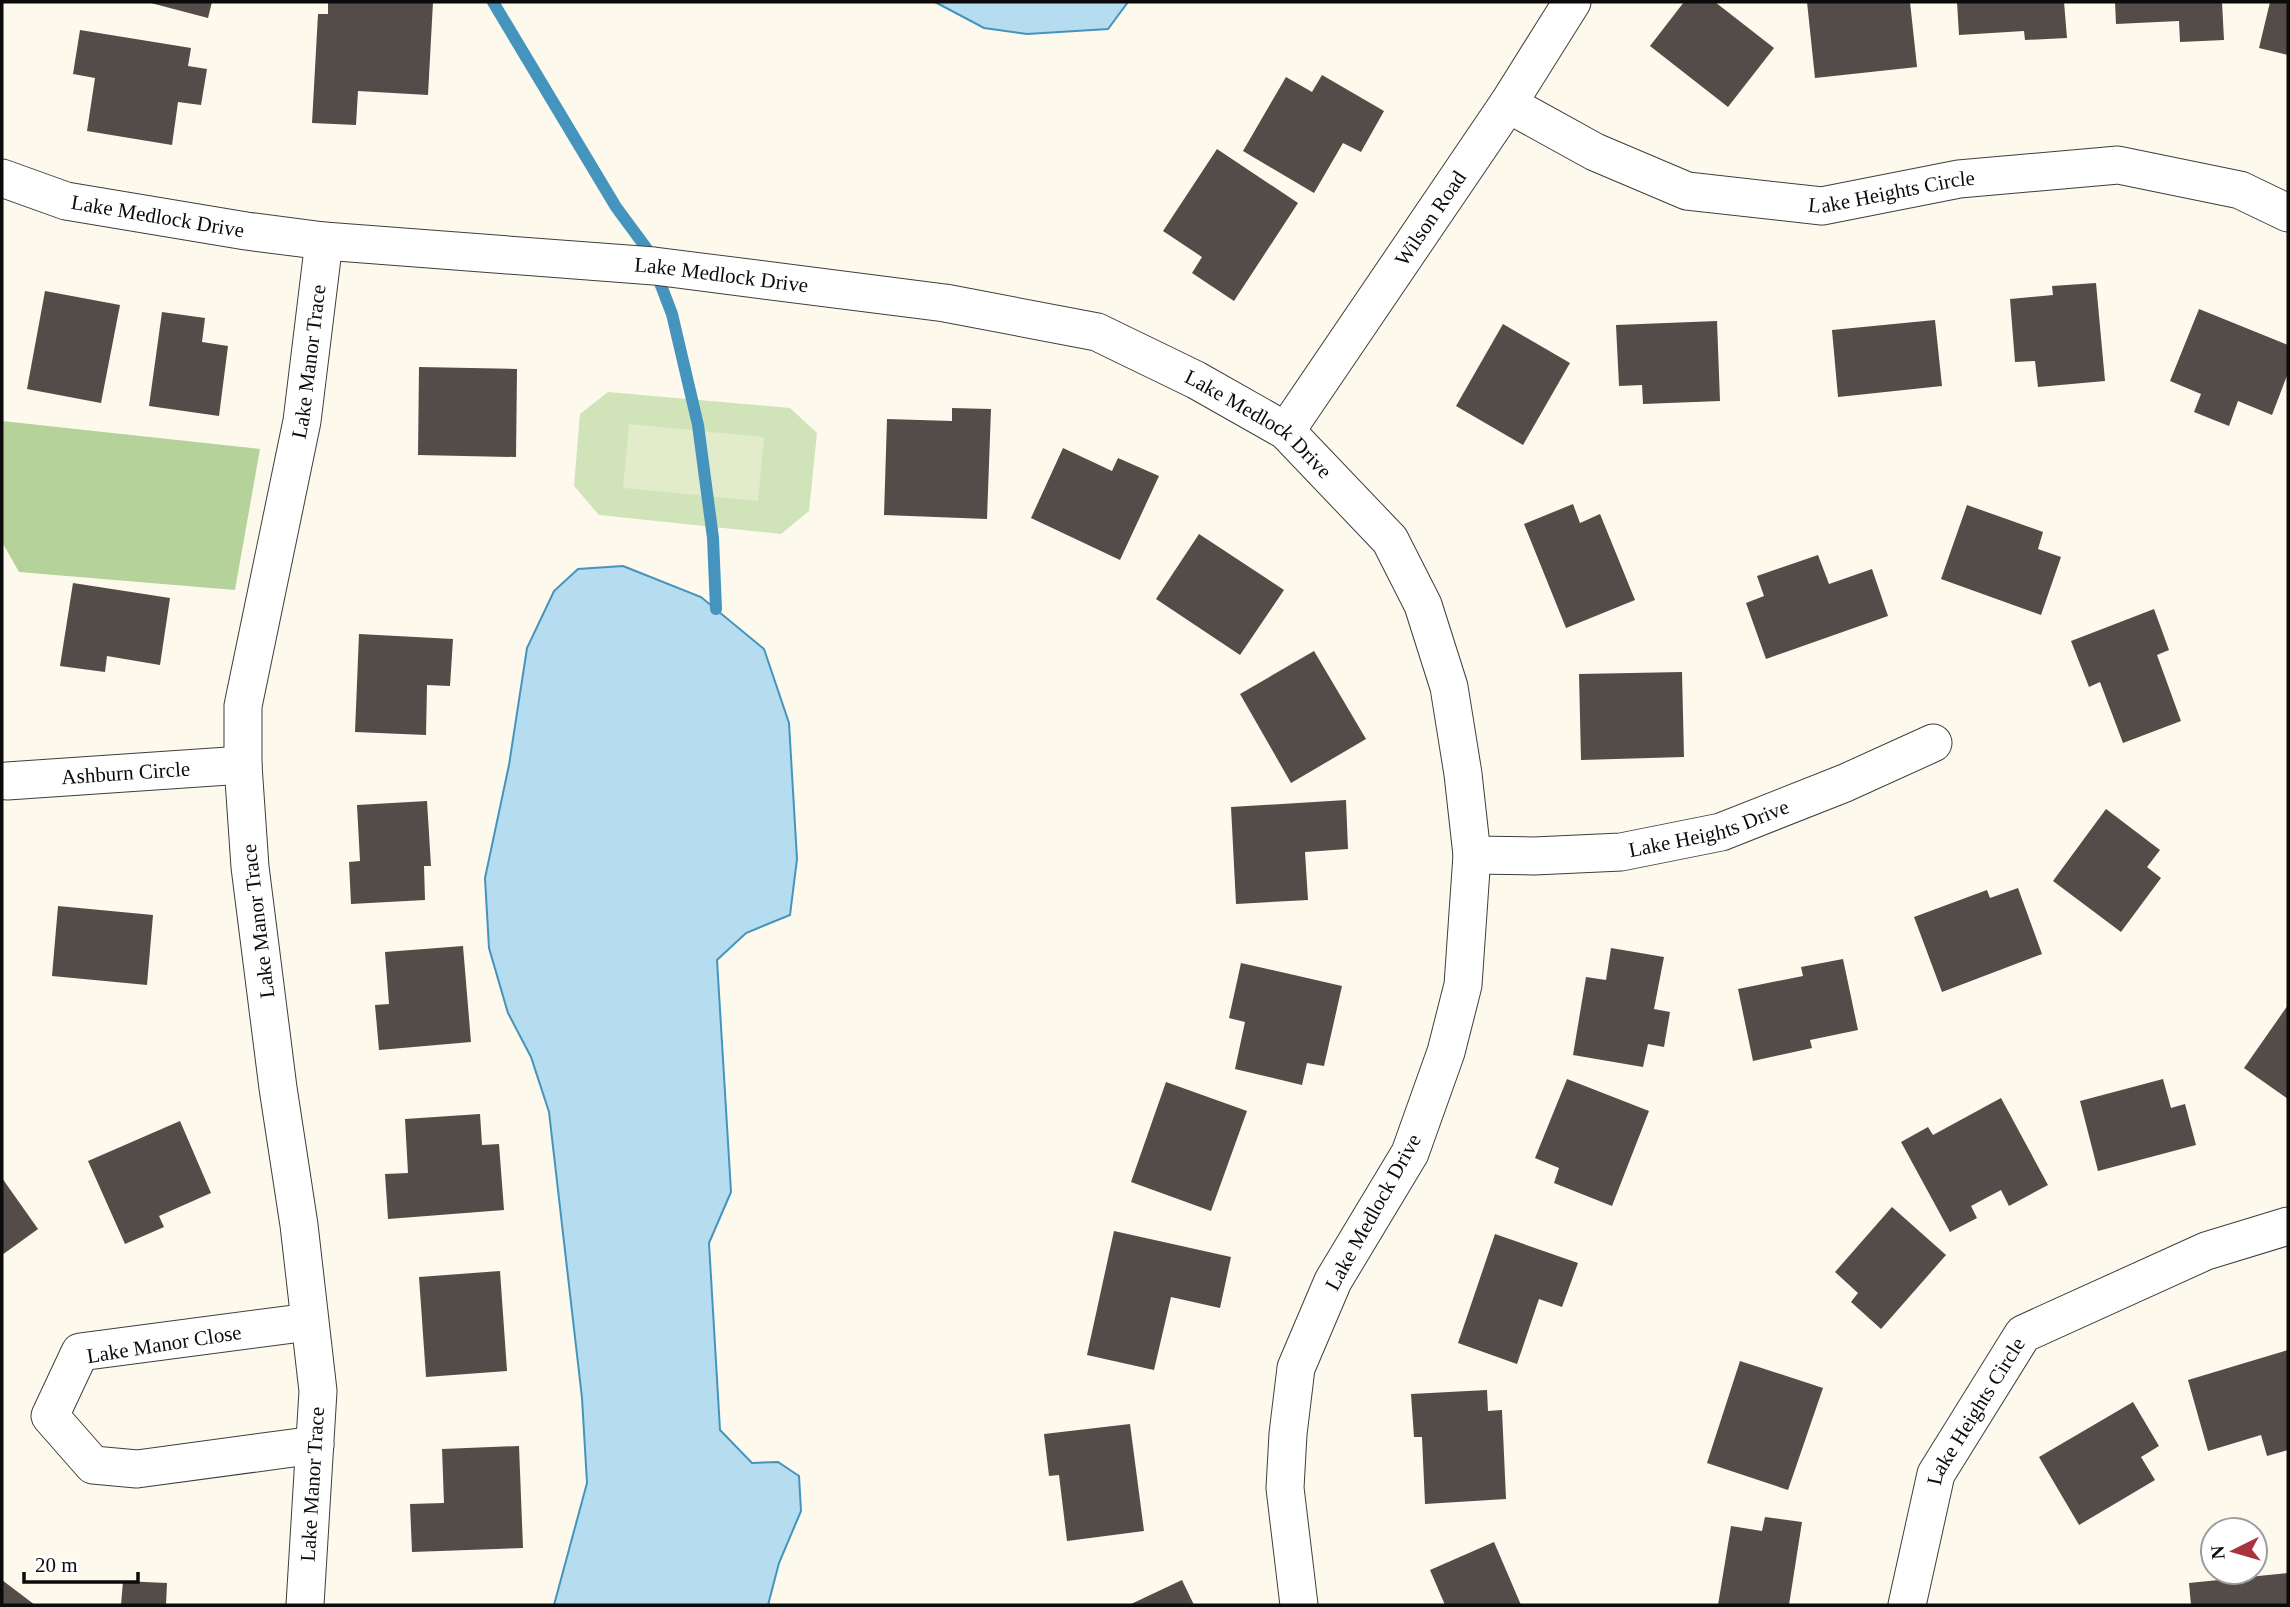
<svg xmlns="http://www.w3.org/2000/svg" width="2290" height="1607" font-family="'Times New Roman',serif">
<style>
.green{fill:#d1e3b9}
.forest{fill:#b6d29b}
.pitch{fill:#e2ebca}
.water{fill:#b6dcef;stroke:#4594bd;stroke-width:2}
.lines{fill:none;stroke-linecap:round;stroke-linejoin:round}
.stream{stroke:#4594bd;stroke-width:12}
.building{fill:#534c49}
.minor-casing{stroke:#3e3e3e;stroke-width:39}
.minor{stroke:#fff;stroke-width:37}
.labels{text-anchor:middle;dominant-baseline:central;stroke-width:7;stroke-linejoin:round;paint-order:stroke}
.street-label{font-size:21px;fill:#0b0b0b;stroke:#fff}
</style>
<rect width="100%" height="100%" fill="#fdf9ec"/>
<polygon class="green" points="608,392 790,408 817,433 809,511 781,534 599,515 574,486 580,414"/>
<polygon class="forest" points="2,421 260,449 235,590 19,572 2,542"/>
<polygon class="pitch" points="629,424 764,437 758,501 623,488"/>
<g class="water">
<polygon points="935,2 1128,2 1108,29 1027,34 984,28"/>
<polygon points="623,566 701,597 764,649 789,723 797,859 790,915 746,933 717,960 731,1192 709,1243 720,1430 752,1463 778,1462 799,1476 801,1511 779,1563 768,1605 554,1605 587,1483 582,1398 549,1112 531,1057 508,1013 489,948 485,878 509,765 527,648 554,591 578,569"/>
</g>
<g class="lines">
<polyline class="stream" points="493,2 616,207 647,249 672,314 698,425 713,538 716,609"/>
</g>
<g class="building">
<polygon points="147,2 212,2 208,18"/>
<polygon points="328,2 433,2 428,95 358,91 356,125 312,123 318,14 328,14"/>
<polygon points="1684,2 1715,2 1774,48 1728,107 1650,46"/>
<polygon points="1807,2 1910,2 1917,67 1815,78"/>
<polygon points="1957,2 2064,2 2067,38 2025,40 2024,31 1959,35"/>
<polygon points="2115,2 2222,2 2224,40 2180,42 2179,21 2116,24"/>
<polygon points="2270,2 2288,2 2288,55 2259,48"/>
<polygon points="80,30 191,48 188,66 207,69 201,105 178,102 172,145 87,131 95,78 73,74"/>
<polygon points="1322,75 1384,111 1361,152 1343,143 1314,193 1243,151 1286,77 1312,92"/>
<polygon points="1217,149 1298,203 1234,301 1192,273 1202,257 1163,231"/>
<polygon points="2096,283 2105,381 2038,387 2035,361 2015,362 2010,299 2053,295 2052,286"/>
<polygon points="45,291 120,305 101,403 27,389"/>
<polygon points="2199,309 2288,345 2288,373 2272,415 2238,401 2229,426 2194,412 2201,394 2170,381"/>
<polygon points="162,312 205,318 202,342 228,346 219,416 149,406"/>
<polygon points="1935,320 1942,386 1838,397 1832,330"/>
<polygon points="1717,321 1720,401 1643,404 1642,385 1619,386 1616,325"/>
<polygon points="1503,324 1570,363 1523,445 1456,406"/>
<polygon points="419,367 517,369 516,457 418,455"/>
<polygon points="952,408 991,409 987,519 884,515 887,419 952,421"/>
<polygon points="1063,448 1112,471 1118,458 1159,476 1120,560 1031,518"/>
<polygon points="1573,504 1580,523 1600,514 1635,600 1566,628 1524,524"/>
<polygon points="1967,505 2043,532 2038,549 2061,557 2041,615 1941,579"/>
<polygon points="1199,534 1284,590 1240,655 1156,599"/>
<polygon points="1818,555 1829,584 1872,569 1888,616 1766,659 1746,603 1764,596 1757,576"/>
<polygon points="73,583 170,598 160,665 107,656 105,672 60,666"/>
<polygon points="2154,609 2169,650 2157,655 2181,721 2123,743 2100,682 2089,687 2071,641"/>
<polygon points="359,634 453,639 450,686 427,685 426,735 355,732"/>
<polygon points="1314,651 1366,739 1291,783 1240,694"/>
<polygon points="1682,672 1684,757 1581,760 1579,674"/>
<polygon points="1346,800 1348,849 1305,852 1308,900 1236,904 1231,807"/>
<polygon points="427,801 431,866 424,866 425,900 351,904 349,862 360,861 357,805"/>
<polygon points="2106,809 2160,850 2147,867 2161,878 2121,932 2053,881"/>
<polygon points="2018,888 2042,954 1942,992 1914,917 1987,890 1990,898"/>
<polygon points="58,906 153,915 147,985 52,976"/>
<polygon points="463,946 471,1042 379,1050 375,1005 389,1004 385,952"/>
<polygon points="1611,948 1664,957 1654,1009 1670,1012 1664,1047 1648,1044 1643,1067 1573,1055 1586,977 1606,980"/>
<polygon points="1843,959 1858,1030 1810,1040 1812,1048 1753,1061 1738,989 1803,976 1801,967"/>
<polygon points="1241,963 1342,986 1324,1066 1307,1063 1302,1085 1235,1069 1245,1022 1229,1018"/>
<polygon points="2288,1005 2288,1099 2244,1068"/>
<polygon points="1567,1079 1649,1111 1612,1206 1554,1183 1559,1168 1535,1158"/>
<polygon points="2163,1079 2171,1108 2185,1104 2196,1145 2098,1171 2080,1101"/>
<polygon points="1166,1082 1247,1111 1211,1211 1131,1182"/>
<polygon points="2001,1098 2048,1185 2009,1206 2001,1190 1971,1206 1977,1218 1950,1232 1901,1142 1928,1127 1933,1135"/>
<polygon points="480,1114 482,1145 499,1144 504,1210 388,1219 385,1174 408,1173 405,1119"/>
<polygon points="180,1121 211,1193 159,1216 164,1227 125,1244 88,1161"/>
<polygon points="2,1178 38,1229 2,1255"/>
<polygon points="1892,1207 1946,1255 1881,1329 1851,1302 1858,1293 1835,1272"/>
<polygon points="1114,1231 1231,1257 1220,1308 1171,1297 1154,1370 1087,1355"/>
<polygon points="1495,1234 1578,1263 1562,1307 1539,1299 1517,1364 1458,1343"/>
<polygon points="500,1271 507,1371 426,1377 419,1277"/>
<polygon points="2288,1350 2288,1450 2267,1456 2261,1435 2208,1451 2188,1380"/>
<polygon points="1740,1361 1823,1388 1788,1490 1707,1463"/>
<polygon points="1487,1390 1488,1411 1502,1410 1506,1499 1425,1504 1422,1437 1414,1437 1411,1394"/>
<polygon points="2133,1402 2159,1446 2141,1457 2155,1480 2079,1525 2039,1457"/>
<polygon points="1130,1424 1144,1531 1067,1541 1059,1475 1049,1476 1044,1434"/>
<polygon points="519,1446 523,1548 412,1552 410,1504 444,1503 442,1449"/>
<polygon points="1765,1517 1802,1522 1789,1605 1718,1605 1731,1526 1762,1531"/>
<polygon points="1494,1542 1521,1605 1445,1605 1430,1570"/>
<polygon points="2288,1573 2288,1605 2191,1605 2189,1583"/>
<polygon points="2,1580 35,1605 2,1605"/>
<polygon points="1182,1580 1194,1605 1129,1605"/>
<polygon points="123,1581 167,1583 166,1605 121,1605"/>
</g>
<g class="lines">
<g class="minor-casing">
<g id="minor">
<path id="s1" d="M1508,104L1595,152L1687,191L1822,206L1959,179L2118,165L2240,190L2288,213"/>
<path id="s2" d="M2,178L66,201L246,231L324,241L654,266L945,303L1097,332L1196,380L1286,431L1390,540L1423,605L1449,687L1463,774L1472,855L1463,985L1446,1052L1410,1153L1333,1281L1296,1368L1288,1434L1285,1488L1299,1605"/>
<path id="s3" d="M1286,431L1508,104L1572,2"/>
<path id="s4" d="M7,781L243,765"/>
<path id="s5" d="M1472,855L1534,856L1621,852L1721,832L1845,783L1933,743"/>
<polyline points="309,1322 80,1352 50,1416 93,1465 137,1469 315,1445"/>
<path id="s6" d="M305,1605L318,1391L299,1225L278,1088L250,867L243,765V706L302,421L324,241"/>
<path id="s7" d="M1907,1605L1936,1474L2023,1334L2206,1251L2288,1226"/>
</g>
</g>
<use href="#minor" class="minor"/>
</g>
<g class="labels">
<g class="street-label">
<text stroke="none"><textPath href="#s1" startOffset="406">Lake Heights Circle</textPath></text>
<text stroke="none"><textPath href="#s2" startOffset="161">Lake Medlock Drive</textPath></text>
<text stroke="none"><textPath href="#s3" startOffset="257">Wilson Road</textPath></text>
<text stroke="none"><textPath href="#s2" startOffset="728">Lake Medlock Drive</textPath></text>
<text stroke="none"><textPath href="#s6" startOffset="1255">Lake Manor Trace</textPath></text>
<text stroke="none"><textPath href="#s2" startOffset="1295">Lake Medlock Drive</textPath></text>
<text stroke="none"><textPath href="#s4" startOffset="119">Ashburn Circle</textPath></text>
<text stroke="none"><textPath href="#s5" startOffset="240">Lake Heights Drive</textPath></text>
<text transform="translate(258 921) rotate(-97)">Lake Manor Trace</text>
<text transform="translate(1373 1212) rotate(-61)">Lake Medlock Drive</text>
<text transform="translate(164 1344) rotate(-9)">Lake Manor Close</text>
<text stroke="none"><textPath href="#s7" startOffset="208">Lake Heights Circle</textPath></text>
<text stroke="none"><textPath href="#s6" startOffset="121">Lake Manor Trace</textPath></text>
</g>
</g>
<rect width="2290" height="1607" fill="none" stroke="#0b0b0b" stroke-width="7"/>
<g transform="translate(2234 1551) rotate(265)"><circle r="33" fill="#ffffff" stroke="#9d9d9d" stroke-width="2"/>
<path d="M0-5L12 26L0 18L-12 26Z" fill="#ab333f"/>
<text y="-10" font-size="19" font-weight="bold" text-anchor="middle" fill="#0b0b0b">N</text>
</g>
<path d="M24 1572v10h114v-10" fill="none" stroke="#0b0b0b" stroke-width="3.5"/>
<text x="35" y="1572" font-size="21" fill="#0b0b0b" stroke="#ffffff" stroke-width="5" paint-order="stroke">20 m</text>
</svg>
